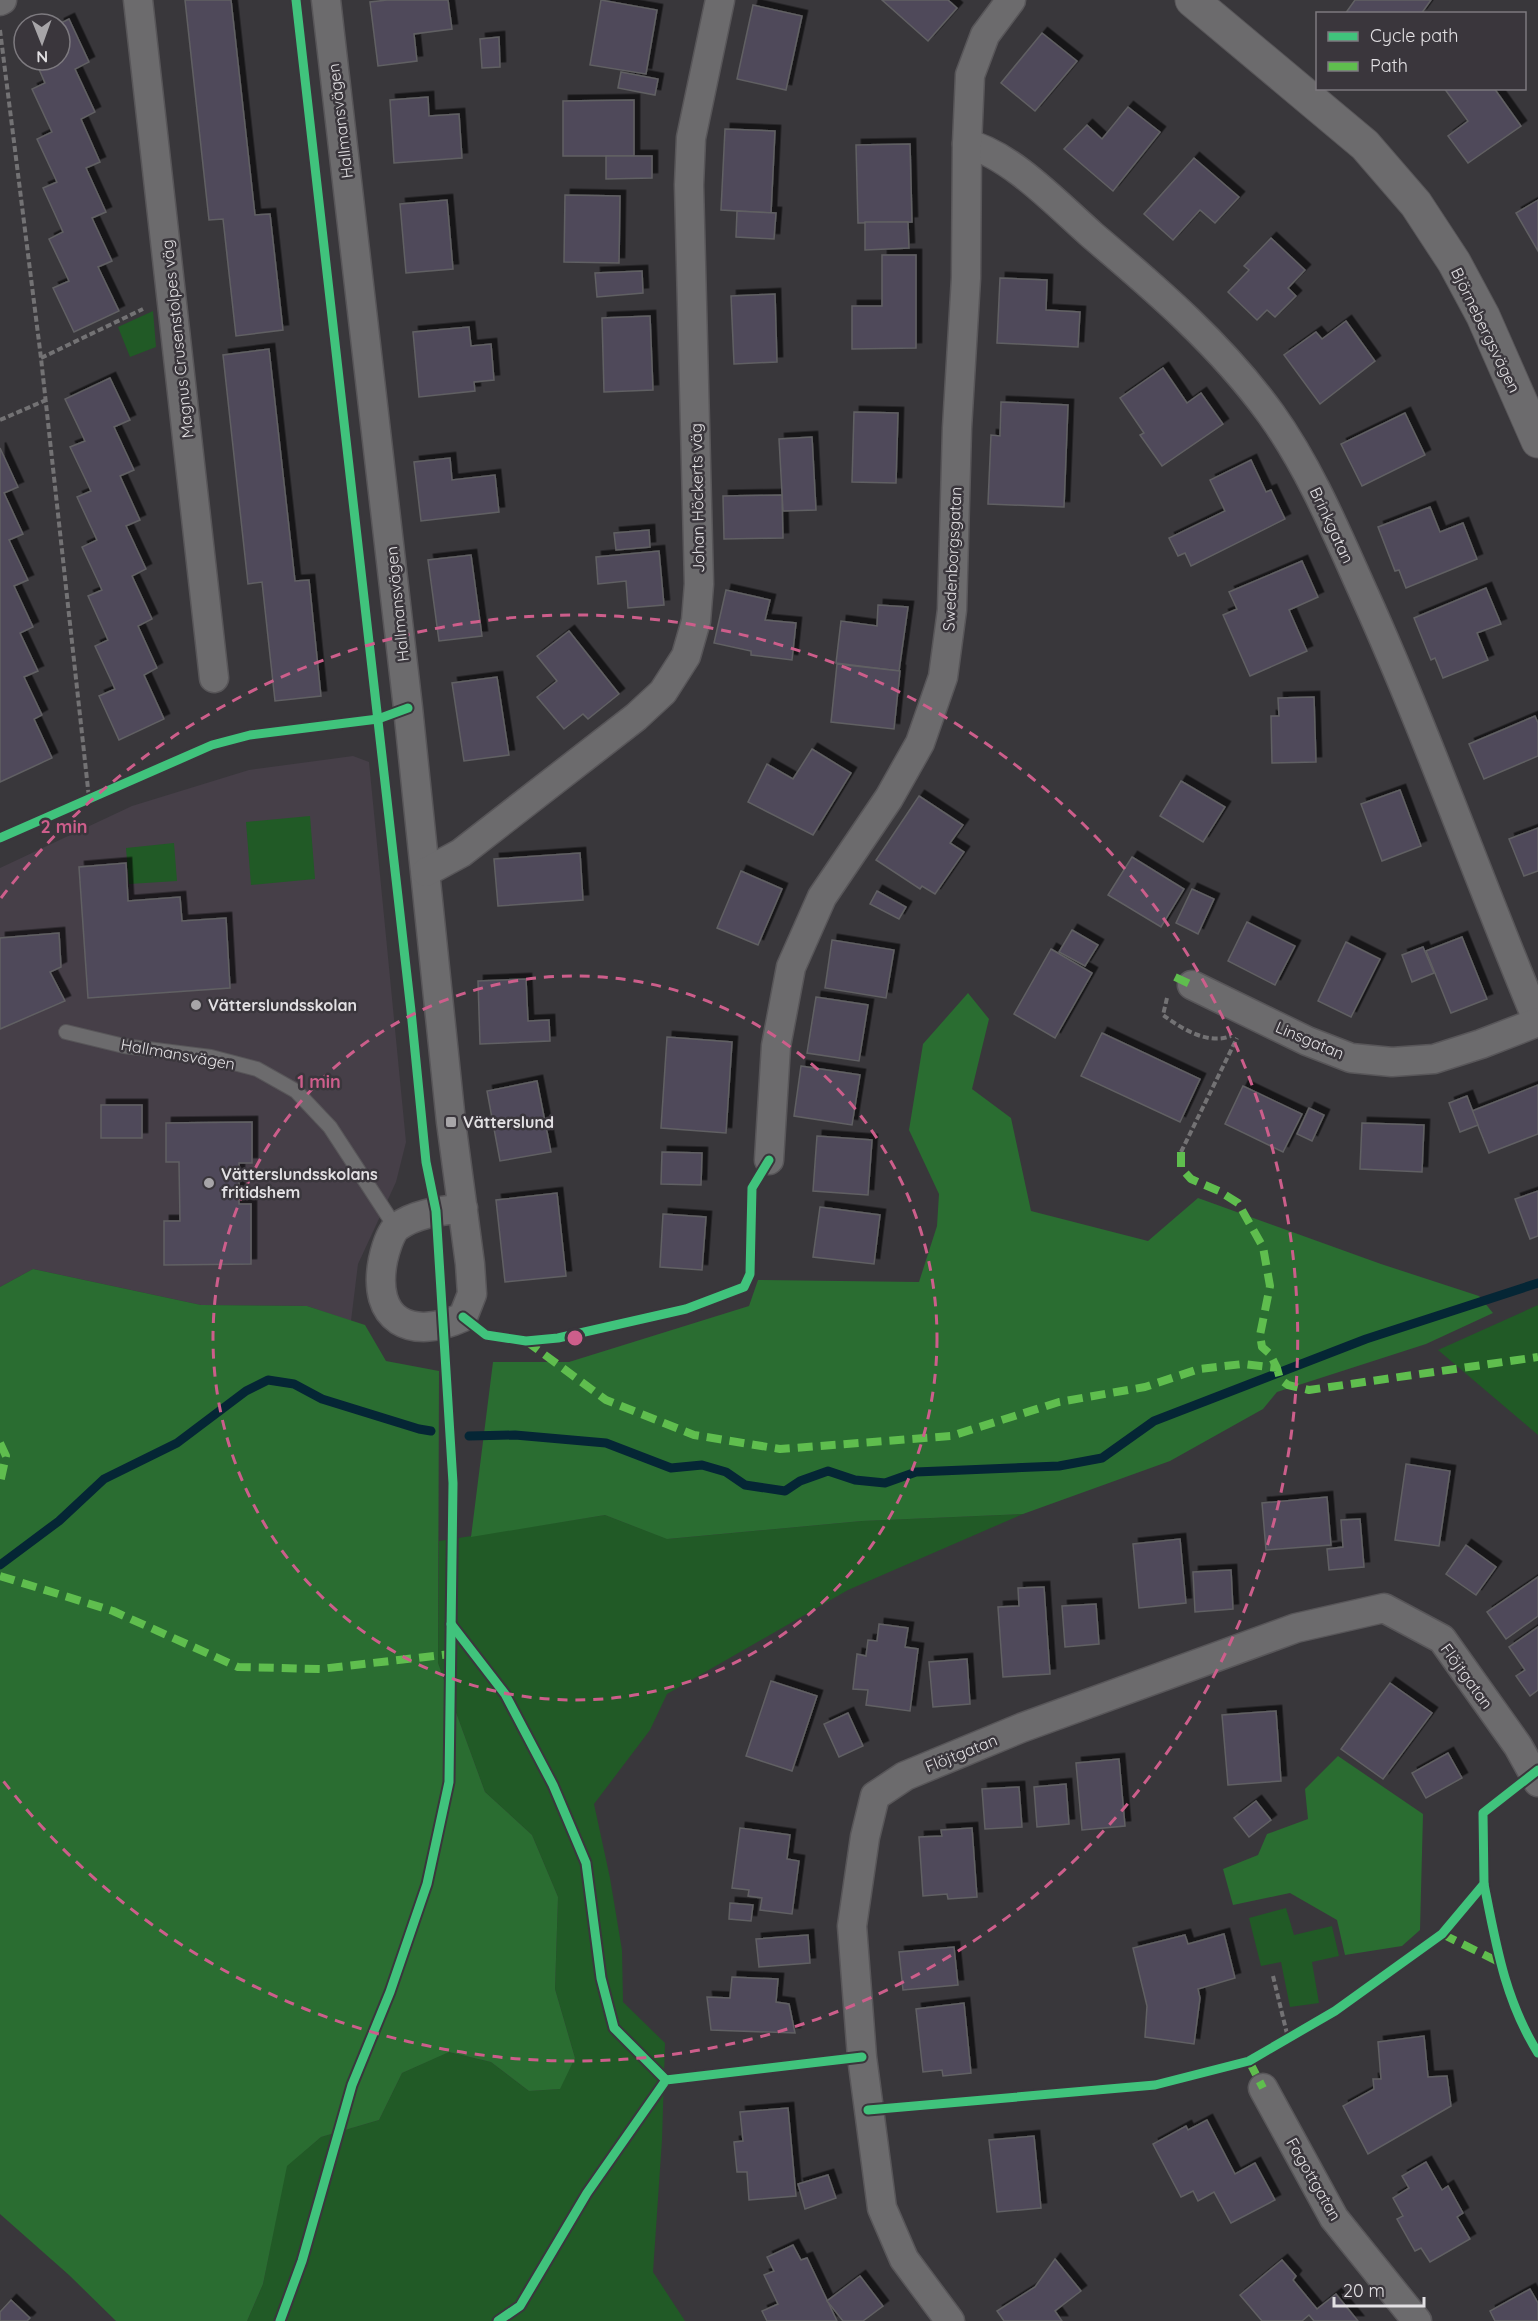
<svg xmlns="http://www.w3.org/2000/svg" width="1538" height="2321" font-family="Quicksand,sans-serif">
<style>
.built{fill:#463f48}
.green{fill:#215a26}
.forest{fill:#2a6d31}
.lines{fill:none;stroke-linecap:round;stroke-linejoin:round}
.stream{stroke:#052635;stroke-width:9}
.building{fill:#4f495a;stroke:#616063;stroke-width:1.5;filter:url(#shadow)}
.service-casing{stroke:#585659;stroke-width:16}
.minor-casing{stroke:#585659;stroke-width:31}
.tertiary-casing{stroke:#585659;stroke-width:35}
.path{stroke:#737274;stroke-width:4;stroke-dasharray:6 3;stroke-linecap:butt}
.service{stroke:#6c6b6d;stroke-width:14}
.minor{stroke:#6c6b6d;stroke-width:28}
.tertiary{stroke:#6c6b6d;stroke-width:33}
.quiet{stroke:#5fbe4e;stroke-width:8;stroke-dasharray:15 8;stroke-linecap:butt}
.cycleway-casing{stroke:#3a363c;stroke-width:13}
.cycleway{stroke:#40c37c;stroke-width:9}
.ring{fill:none;stroke:#cd5e8b;stroke-width:3;stroke-dasharray:10 8}
.poi-dot{fill:#a7a5a8;stroke:#3a363c;stroke-width:2}
.labels{text-anchor:middle;dominant-baseline:central;stroke-width:5;stroke-linejoin:round;paint-order:stroke}
.street-label{font-size:16px;fill:#e2e0e3;stroke:#3a363c}
.poi-label{font-size:16px;font-weight:bold;fill:#e2e0e3;stroke:#3a363c;text-anchor:start}
.centre{fill:#cd5e8b;stroke:#3a363c;stroke-width:3}
.ring-label{font-size:18px;text-anchor:middle;font-weight:bold;fill:#cd5e8b;stroke:#3a363c;stroke-width:5;stroke-linejoin:round;paint-order:stroke}
</style>
<defs>
<filter id="shadow"><feDropShadow dx="5.5" dy="-5.5" stdDeviation="0" flood-color="#0009"/></filter>
</defs>
<rect width="100%" height="100%" fill="#39373b"/>
<polygon class="built" points="353,756 369,762 406,1142 396,1182 358,1264 351,1321 307,1306 201,1305 33,1269 0,1287 0,868 132,806 249,770"/>
<g class="green">
<polygon points="153,311 156,347 130,357 118,327"/>
<polygon points="310,816 315,879 251,885 246,822"/>
<polygon points="174,843 177,881 129,884 126,848"/>
<polygon points="1538,1305 1538,1435 1438,1350"/>
<polygon points="1023,1514 848,1590 667,1694 650,1730 594,1804 610,1878 622,1950 623,2002 665,2043 662,2140 653,2272 685,2321 247,2321 263,2284 286,2166 321,2137 379,2120 402,2073 448,2052 491,2062 529,2091 559,2089 575,2058 555,1989 558,1897 532,1835 485,1792 438,1663 439,1541 605,1515 668,1539 862,1521"/>
<polygon points="1286,1908 1294,1935 1332,1926 1339,1956 1312,1962 1319,2003 1290,2007 1281,1962 1261,1966 1249,1918"/>
</g>
<g class="forest">
<polygon points="968,993 989,1019 972,1089 1011,1118 1031,1211 1148,1241 1198,1198 1381,1264 1479,1296 1493,1313 1426,1344 1277,1392 1263,1409 1170,1461 1023,1514 862,1521 667,1539 605,1515 471,1537 493,1362 569,1362 749,1306 758,1280 919,1282 937,1226 939,1194 909,1130 923,1044"/>
<polygon points="33,1269 201,1305 307,1306 365,1325 386,1361 439,1371 438,1663 485,1792 532,1835 558,1897 555,1989 575,2058 560,2089 529,2091 491,2062 449,2052 402,2073 379,2120 321,2137 287,2166 263,2284 247,2321 116,2321 69,2275 0,2214 0,1287"/>
<polygon points="1338,1756 1423,1814 1420,1930 1402,1946 1345,1955 1337,1920 1290,1893 1233,1905 1223,1869 1258,1855 1267,1834 1308,1819 1305,1789"/>
</g>
<g class="lines">
<g class="stream">
<polyline points="469,1436 515,1435 606,1443 671,1468 702,1465 726,1472 745,1485 785,1491 800,1481 828,1471 855,1480 885,1483 916,1472 1059,1466 1102,1458 1154,1421 1366,1339 1538,1283"/>
<polyline points="0,1565 59,1521 104,1479 177,1443 246,1391 268,1380 294,1384 322,1399 419,1429 431,1431"/>
</g>
</g>
<g class="building">
<polygon points="185,0 231,0 255,215 270,214 283,330 236,336 223,219 209,220"/>
<polygon points="387,0 448,0 452,29 414,34 417,61 378,66 370,2"/>
<polygon points="601,0 657,10 646,74 590,65"/>
<polygon points="882,0 948,0 957,8 928,41"/>
<polygon points="1355,0 1431,0 1421,14 1345,14"/>
<polygon points="753,5 802,16 786,90 737,79"/>
<polygon points="69,19 89,62 75,69 95,112 81,119 100,162 86,168 106,212 92,218 112,261 98,267 119,311 74,332 53,288 69,281 49,239 63,232 43,188 57,182 37,139 52,132 32,89 45,83 35,60 60,60 59,24"/>
<polygon points="1042,33 1077,61 1035,111 1001,83"/>
<polygon points="499,37 500,67 482,68 480,39"/>
<polygon points="621,72 658,79 655,95 618,88"/>
<polygon points="1444,88 1494,88 1521,126 1468,163 1448,136 1468,121"/>
<polygon points="428,97 429,116 459,114 462,158 394,163 390,100"/>
<polygon points="634,100 634,156 563,156 563,101"/>
<polygon points="1128,107 1160,132 1113,191 1064,149 1087,125 1102,139"/>
<polygon points="725,129 775,131 771,213 721,210"/>
<polygon points="910,144 912,222 858,223 856,145"/>
<polygon points="606,156 652,156 652,178 606,179"/>
<polygon points="1194,158 1239,197 1215,223 1200,210 1173,240 1144,214"/>
<polygon points="565,195 620,196 619,263 564,262"/>
<polygon points="447,200 453,269 406,273 400,204"/>
<polygon points="1538,200 1538,251 1516,213"/>
<polygon points="737,211 776,213 774,239 736,237"/>
<polygon points="865,222 908,222 909,248 865,250"/>
<polygon points="1271,238 1305,270 1288,288 1296,296 1275,317 1267,310 1257,320 1228,292 1249,270 1244,266"/>
<polygon points="882,255 916,255 916,348 852,349 852,306 882,306"/>
<polygon points="642,271 643,293 597,297 595,273"/>
<polygon points="1000,278 1047,280 1046,310 1080,312 1078,347 997,343"/>
<polygon points="775,294 777,362 734,364 731,296"/>
<polygon points="650,316 653,390 604,392 602,318"/>
<polygon points="1346,321 1375,361 1320,404 1284,355 1316,332 1322,339"/>
<polygon points="469,327 471,346 491,344 494,380 474,382 475,391 419,397 413,332"/>
<polygon points="269,349 295,581 309,580 321,696 275,701 262,582 248,584 223,355"/>
<polygon points="1163,368 1187,403 1201,393 1223,424 1162,466 1140,435 1144,433 1120,398"/>
<polygon points="110,378 130,420 114,427 134,470 120,476 140,520 126,526 146,569 132,576 152,619 138,626 157,668 144,675 164,719 119,740 99,696 115,689 95,646 108,640 88,596 102,590 82,547 97,540 77,497 91,491 70,447 85,441 65,399"/>
<polygon points="1001,402 1068,405 1064,507 988,504 991,435 1000,436"/>
<polygon points="854,412 898,413 896,483 852,482"/>
<polygon points="1405,413 1425,455 1362,486 1341,444"/>
<polygon points="812,437 816,510 783,511 779,439"/>
<polygon points="0,448 18,487 4,493 23,534 9,540 28,580 14,586 33,627 20,633 38,671 24,677 42,715 34,719 52,758 0,782"/>
<polygon points="450,458 452,480 495,475 499,512 421,521 414,462"/>
<polygon points="1251,460 1266,492 1271,490 1285,519 1191,566 1185,553 1178,556 1169,538 1225,511 1210,480"/>
<polygon points="782,495 783,538 724,539 723,496"/>
<polygon points="1430,507 1440,532 1463,523 1477,559 1406,588 1399,570 1395,571 1378,527"/>
<polygon points="649,530 650,547 616,550 614,533"/>
<polygon points="659,551 664,605 628,608 626,581 598,584 596,557"/>
<polygon points="471,555 482,636 439,641 428,560"/>
<polygon points="1302,561 1318,597 1289,610 1307,651 1250,676 1223,615 1237,609 1229,592"/>
<polygon points="1486,588 1501,624 1477,633 1488,660 1443,678 1435,658 1431,660 1414,618"/>
<polygon points="726,590 770,600 765,620 796,623 792,660 751,655 751,651 714,643"/>
<polygon points="878,605 908,607 899,671 836,663 841,621 877,626"/>
<polygon points="569,631 619,694 588,719 583,714 564,729 537,697 557,681 537,656"/>
<polygon points="837,664 900,671 894,729 831,722"/>
<polygon points="497,677 509,755 464,761 452,683"/>
<polygon points="1314,697 1316,762 1272,763 1271,716 1279,716 1278,698"/>
<polygon points="1535,716 1538,723 1538,756 1484,779 1469,744"/>
<polygon points="812,749 851,773 813,835 748,802 767,764 793,779"/>
<polygon points="1181,781 1225,807 1203,842 1160,816"/>
<polygon points="1400,790 1421,846 1382,861 1361,804"/>
<polygon points="919,796 963,825 950,843 964,852 935,894 922,886 920,889 876,860"/>
<polygon points="1538,828 1538,871 1524,876 1509,839"/>
<polygon points="580,853 583,900 498,906 494,859"/>
<polygon points="1132,857 1184,889 1161,927 1108,895"/>
<polygon points="126,863 128,901 180,897 182,921 226,918 230,988 88,998 79,867"/>
<polygon points="741,871 782,889 758,945 717,928"/>
<polygon points="1192,889 1214,899 1198,934 1176,923"/>
<polygon points="877,891 906,907 899,919 870,904"/>
<polygon points="1247,922 1295,946 1275,985 1228,961"/>
<polygon points="1072,930 1098,945 1085,966 1059,952"/>
<polygon points="59,933 61,967 50,972 65,1001 0,1029 0,938"/>
<polygon points="1462,937 1487,999 1451,1013 1426,951"/>
<polygon points="832,940 894,950 886,998 825,988"/>
<polygon points="1346,942 1380,959 1351,1017 1318,1001"/>
<polygon points="1423,947 1434,973 1412,982 1402,955"/>
<polygon points="1051,949 1092,973 1055,1038 1014,1014"/>
<polygon points="526,979 528,1021 549,1020 550,1041 480,1044 478,981"/>
<polygon points="816,997 868,1005 859,1061 807,1053"/>
<polygon points="1102,1033 1200,1079 1180,1122 1081,1076"/>
<polygon points="667,1037 732,1042 726,1133 661,1128"/>
<polygon points="801,1066 860,1075 852,1125 794,1116"/>
<polygon points="537,1081 551,1152 500,1161 487,1091"/>
<polygon points="1538,1085 1538,1134 1489,1153 1472,1111"/>
<polygon points="1243,1086 1302,1114 1283,1152 1225,1124"/>
<polygon points="1467,1096 1478,1125 1460,1132 1449,1103"/>
<rect x="101" y="1105" width="41" height="33"/>
<polygon points="1309,1108 1324,1115 1312,1141 1297,1134"/>
<polygon points="252,1122 252,1163 239,1163 239,1204 251,1204 251,1264 164,1265 164,1221 180,1221 179,1162 166,1162 166,1123"/>
<polygon points="1362,1123 1424,1125 1422,1172 1360,1169"/>
<polygon points="817,1136 872,1140 868,1195 813,1191"/>
<polygon points="662,1152 702,1153 701,1185 661,1184"/>
<polygon points="1538,1191 1538,1236 1530,1239 1515,1199"/>
<polygon points="557,1193 566,1276 505,1282 496,1200"/>
<polygon points="820,1207 880,1215 874,1264 813,1257"/>
<polygon points="663,1214 706,1217 702,1270 660,1267"/>
<polygon points="1406,1464 1450,1471 1439,1546 1395,1540"/>
<polygon points="1327,1497 1331,1545 1266,1550 1262,1503"/>
<polygon points="1360,1519 1364,1567 1329,1570 1327,1549 1343,1547 1341,1520"/>
<polygon points="1180,1539 1186,1603 1139,1608 1133,1544"/>
<polygon points="1466,1545 1496,1567 1476,1595 1446,1574"/>
<polygon points="1231,1570 1233,1609 1195,1612 1193,1572"/>
<polygon points="1538,1577 1538,1616 1506,1639 1487,1612"/>
<polygon points="1044,1587 1050,1674 1003,1677 998,1607 1019,1606 1018,1588"/>
<polygon points="1096,1604 1099,1644 1065,1647 1062,1606"/>
<polygon points="879,1624 908,1628 905,1647 918,1649 910,1711 866,1705 868,1690 853,1689 857,1654 866,1656 868,1640 877,1641"/>
<polygon points="1538,1627 1538,1690 1530,1696 1516,1676 1525,1670 1509,1647"/>
<polygon points="967,1659 970,1704 933,1707 929,1662"/>
<polygon points="771,1681 817,1696 792,1771 746,1756"/>
<polygon points="1390,1683 1432,1713 1383,1779 1341,1749"/>
<polygon points="1276,1711 1281,1781 1228,1785 1222,1715"/>
<polygon points="848,1713 863,1746 839,1757 824,1724"/>
<polygon points="1448,1753 1462,1778 1426,1798 1412,1773"/>
<polygon points="1119,1759 1125,1826 1082,1830 1076,1763"/>
<polygon points="1066,1784 1069,1824 1037,1827 1034,1787"/>
<polygon points="1019,1787 1022,1827 985,1829 982,1789"/>
<polygon points="1256,1801 1271,1820 1249,1837 1234,1818"/>
<polygon points="740,1828 790,1835 787,1859 799,1861 792,1914 760,1910 762,1898 748,1896 749,1890 732,1888"/>
<polygon points="972,1828 977,1897 948,1899 947,1894 923,1896 919,1837 942,1836 941,1830"/>
<polygon points="730,1903 753,1905 751,1921 729,1919"/>
<polygon points="1224,1934 1235,1978 1198,1989 1200,1998 1194,2044 1145,2037 1147,2006 1133,1948 1185,1935 1188,1944"/>
<polygon points="808,1935 810,1963 759,1967 756,1939"/>
<polygon points="954,1947 958,1985 903,1990 899,1952"/>
<polygon points="732,1977 778,1979 776,2002 789,2004 795,2033 711,2030 707,1997 730,1998"/>
<polygon points="964,2003 971,2073 943,2076 942,2070 923,2072 916,2009"/>
<polygon points="1424,2036 1428,2077 1447,2076 1451,2106 1368,2154 1343,2106 1374,2089 1373,2079 1381,2079 1378,2042"/>
<polygon points="788,2108 796,2196 749,2200 747,2172 737,2172 734,2142 743,2141 740,2112"/>
<polygon points="1207,2120 1235,2174 1255,2163 1275,2200 1231,2223 1214,2192 1198,2201 1193,2191 1181,2197 1153,2144 1186,2126 1188,2130"/>
<polygon points="1034,2136 1041,2208 997,2212 989,2140"/>
<polygon points="1426,2162 1442,2190 1448,2186 1463,2213 1457,2217 1470,2239 1430,2262 1421,2248 1415,2251 1397,2219 1403,2216 1393,2198 1409,2188 1402,2176"/>
<polygon points="828,2175 836,2198 805,2209 798,2184"/>
<polygon points="793,2245 801,2260 807,2258 837,2321 767,2321 762,2311 778,2304 764,2275 774,2271 767,2257"/>
<polygon points="1055,2259 1081,2291 1055,2311 1062,2321 1004,2321 997,2311 1035,2287"/>
<polygon points="1282,2260 1296,2276 1293,2280 1317,2309 1336,2294 1358,2321 1314,2321 1309,2315 1302,2321 1262,2321 1240,2295"/>
<polygon points="860,2276 883,2306 863,2321 843,2321 827,2301"/>
<polygon points="1530,2289 1538,2303 1538,2321 1495,2321 1490,2311"/>
<polygon points="11,2300 30,2318 27,2321 0,2321 0,2312"/>
</g>
<g class="lines">
<g class="service-casing">
<polyline id="service" points="66,1032 124,1046 211,1057 257,1069 296,1091 330,1127 396,1228"/>
</g>
<g class="minor-casing">
<g id="minor">
<polyline points="138,0 214,678"/>
<path d="M326,0L408,708L451,1122L470,1264L472,1294L463,1317C411,1341 371,1321 383,1260C385,1251 390,1233 397,1227C416,1213 441,1211 463,1208"/>
<polyline points="0,1 2,0"/>
<path d="M967,144C1010,154 1058,205 1092,235C1157,290 1221,345 1271,414C1311,470 1337,534 1365,596C1428,736 1479,881 1538,1022"/>
<polyline points="426,872 461,853 636,717 663,692 686,656 696,621 699,584 689,185 691,138 720,0"/>
<polyline points="1192,985 1307,1041 1351,1058 1392,1062 1434,1059 1481,1044 1538,1022"/>
<polyline points="769,1160 776,1046 791,967 822,897 889,798 920,743 943,677 952,610 957,428 966,278 967,144 970,75 985,35 1011,0"/>
<polyline points="1263,2088 1334,2218 1417,2321"/>
<polyline points="950,2321 904,2259 882,2208 862,2057 852,1926 865,1837 875,1796 905,1776 1021,1728 1296,1628 1384,1608 1442,1639 1518,1746 1538,1782"/>
</g>
</g>
<g class="tertiary-casing">
<polyline id="tertiary" points="1192,0 1365,145 1416,204 1454,262 1483,316 1538,441"/>
</g>
<g class="path">
<polyline points="0,30 41,358 89,798"/>
<polyline points="41,358 143,309"/>
<polyline points="0,420 46,400"/>
<path d="M1167,998L1163,1015C1182,1029 1208,1045 1231,1036"/>
<polyline points="1181,1152 1237,1038"/>
<polyline points="1273,1976 1288,2038"/>
</g>
<use href="#service" class="service"/>
<use href="#minor" class="minor"/>
<use href="#tertiary" class="tertiary"/>
<g class="quiet">
<polyline points="1175,977 1192,985"/>
<polyline points="1181,1152 1181,1168 1191,1179 1219,1191 1238,1203 1263,1247 1270,1286 1260,1335 1262,1347 1270,1354 1277,1368"/>
<polyline points="526,1341 606,1400 694,1435 780,1449 951,1436 1059,1402 1145,1387 1199,1369 1243,1364 1277,1368 1280,1379 1288,1385 1309,1390 1538,1357"/>
<polyline points="0,1443 6,1456 0,1483"/>
<polyline points="0,1576 113,1611 238,1667 320,1669 451,1654"/>
<polyline points="1442,1934 1499,1962"/>
<polyline points="1249,2061 1263,2088"/>
</g>
<g class="cycleway-casing">
<g id="cycleway">
<polyline points="0,838 212,745 250,735 378,719 408,708"/>
<polyline points="463,1317 486,1335 526,1341 558,1338 686,1309 744,1287 750,1274 752,1188 769,1160"/>
<polyline points="451,1624 505,1694 553,1785 586,1863 601,1978 614,2028 666,2080"/>
<path d="M1484,1884C1496,1945 1505,2000 1538,2053"/>
<polyline points="868,2110 1155,2085 1249,2061 1335,2011 1442,1934 1484,1884 1483,1813 1538,1770"/>
<polyline points="280,2321 302,2261 352,2085 390,1992 427,1884 449,1782 453,1483 436,1211 426,1162 411,1011 296,0"/>
<polyline points="498,2321 520,2306 587,2193 666,2080 862,2057"/>
</g>
</g>
<use href="#cycleway" class="cycleway"/>
</g>
<g class="ring">
<circle cx="575" cy="1338" r="362"/>
<path d="M1 898A723 723 0 1 1 1 1778"/>
</g>
<g class="poi-dot">
<circle cx="196" cy="1005" r="6"/>
<rect x="445" y="1116" width="12" height="12" rx="3"/>
<circle cx="209" cy="1183" r="6"/>
</g>
<g class="labels">
<g class="street-label">
<text transform="translate(340 121) rotate(-97)">Hallmansvägen</text>
<text transform="translate(1486 330) rotate(64)">Björnebergsvägen</text>
<text transform="translate(177 339) rotate(-96)">Magnus Crusenstolpes väg</text>
<text transform="translate(697 498) rotate(-91)">Johan Höckerts väg</text>
<text transform="translate(1332 525) rotate(65)">Brinkgatan</text>
<text transform="translate(952 559) rotate(-87)">Swedenborgsgatan</text>
<text transform="translate(397 604) rotate(-96)">Hallmansvägen</text>
<text transform="translate(1310 1040) rotate(23)">Linsgatan</text>
<text transform="translate(178 1054) rotate(10)">Hallmansvägen</text>
<text transform="translate(1467 1676) rotate(54)">Flöjtgatan</text>
<text transform="translate(961 1753) rotate(-22)">Flöjtgatan</text>
<text transform="translate(1314 2179) rotate(60)">Fagottgatan</text>
</g>
<g class="poi-label">
<text x="208" y="1005">Vätterslundsskolan</text>
<text x="463" y="1122">Vätterslund</text>
<text x="221" y="1174">Vätterslundsskolans<tspan x="221" dy="18">fritidshem</tspan></text>
</g>
</g>
<circle cx="575" cy="1338" r="9" class="centre"/>
<g class="ring-label">
<text x="64" y="833">2 min</text>
<text x="319" y="1088">1 min</text>
</g>
<rect x="1316" y="12" width="210" height="78" fill="#3a363c" stroke="#7d7a7f" stroke-width="1.5"/>
<rect x="1328" y="32" width="30" height="9" fill="#40c37c" stroke="#7d7a7f" stroke-width="1.5"/>
<text x="1370" y="42" font-size="18" fill="#e2e0e3">Cycle path</text>
<rect x="1328" y="62" width="30" height="9" fill="#5fbe4e" stroke="#7d7a7f" stroke-width="1.5"/>
<text x="1370" y="72" font-size="18" fill="#e2e0e3">Path</text>
<g transform="translate(42 42) rotate(179)"><circle r="28" fill="#3a363c" stroke="#7d7a7f" stroke-width="1.5"/>
<path d="M0-4.5L10 22L0 15L-10 22Z" fill="#a7a5a8"/>
<text y="-9" font-size="16" font-weight="bold" text-anchor="middle" fill="#e2e0e3">N</text>
</g>
<path d="M1334 2297v9h90v-9" fill="none" stroke="#e2e0e3" stroke-width="3"/>
<text x="1343" y="2297" font-size="18" fill="#e2e0e3" stroke="#3a363c" stroke-width="4.5" paint-order="stroke">20 m</text>
</svg>
